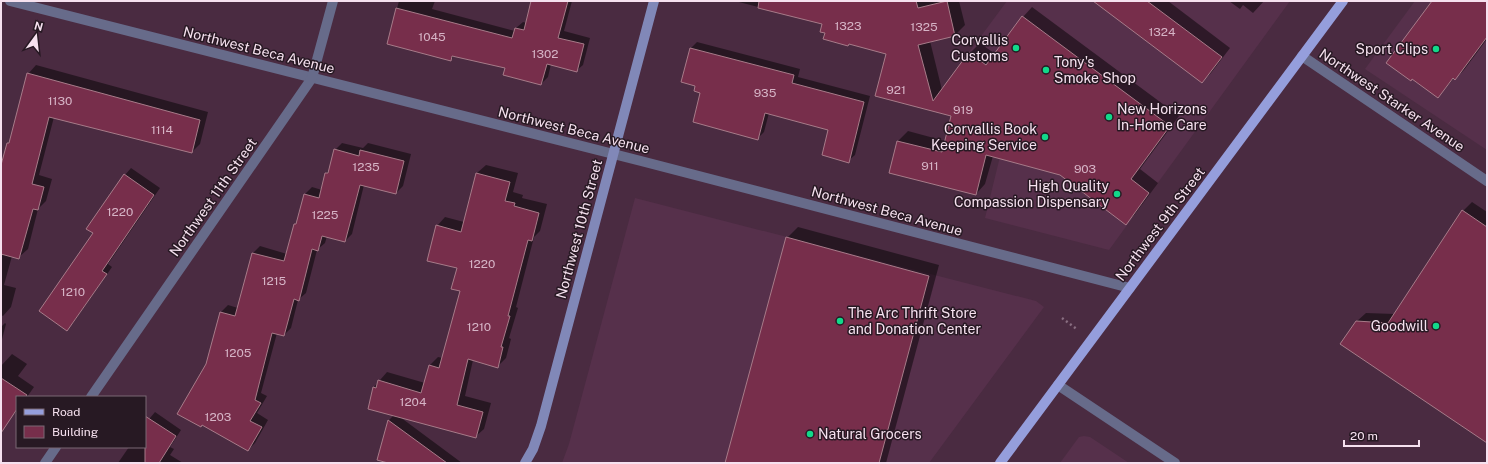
<svg xmlns="http://www.w3.org/2000/svg" width="1488" height="464" font-family="'Public Sans',sans-serif">
<style>
.built{fill:#56304b}
.shadow{fill:#0007}
.building{fill:#772e4b;stroke:#a77b89}
.lines{fill:none;stroke-linecap:round;stroke-linejoin:round}
.path{stroke:#896e81;stroke-width:2.5;stroke-dasharray:2 3;stroke-linecap:butt}
.street{stroke:#676b8a;stroke-width:10}
.secondary{stroke:#8188b8;stroke-width:10}
.primary{stroke:#959edc;stroke-width:10}
.poi-dot{fill:#12d98a;stroke:#271923;stroke-width:1.5}
.labels{text-anchor:middle;dominant-baseline:central;stroke-width:3;stroke-linejoin:round;paint-order:stroke}
.number-label{font-size:12px;fill:#d6b4c6}
.poi-label{font-size:14px;fill:#f6e1ef;stroke:#271923;text-anchor:end}
.street-label{font-size:14px;fill:#f6e1ef;stroke:#271923}
</style>
<rect width="100%" height="100%" fill="#4a2b41"/>
<g class="built">
<polygon points="1007,1 1290,1 1109,250 985,218 1017,87 970,51"/>
<polygon points="1415,1 1487,1 1487,150 1365,69"/>
<polygon points="635,198 1036,301 1044,307 929,463 562,463 569,444"/>
<polygon points="1084,436 1090,437 1129,463 1060,463 1079,437"/>
</g>
<g class="shadow">
<polygon points="399,1 435,1 432,9 515,31 516,28 523,22 527,23 532,1 572,1 564,31 590,38 583,65 576,71 551,64 548,77 541,84 506,68 455,55 451,60 388,43"/>
<polygon points="735,1 959,1 965,25 955,35 930,41 942,90 970,53 980,43 995,54 1023,17 1032,7 1179,116 1140,169 1158,183 1135,214 1126,224 1060,174 993,156 985,184 976,194 898,141 908,131 945,141 952,115 877,96 887,53 826,32 823,24"/>
<polygon points="1108,1 1168,1 1230,48 1211,73 1202,82"/>
<polygon points="1229,1 1264,1 1253,13 1243,5 1240,9"/>
<polygon points="1434,1 1487,1 1487,39 1464,70 1455,79 1454,78 1438,97"/>
<polygon points="697,42 800,69 798,77 870,96 855,155 848,161 830,129 769,113 764,132 758,138 702,92 697,85 691,48"/>
<polygon points="36,65 208,112 200,144 192,152 54,117 39,175 52,179 46,201 38,209 28,249 19,257 12,256 4,285 16,288 11,307 3,316 1,315 1,168 8,143 10,141 28,74"/>
<polygon points="342,143 363,148 368,143 411,154 403,186 396,193 364,185 352,234 345,241 327,236 325,243 317,250 306,293 298,300 291,328 284,335 277,333 261,393 267,396 257,413 268,420 255,443 248,450 207,364 221,312 228,305 238,308 253,253 260,246 287,254 295,224 298,221 305,194 312,187 322,190 326,173 330,170 335,150"/>
<polygon points="486,165 518,173 513,192 523,195 522,198 547,204 540,231 534,237 516,307 518,308 509,338 511,339 506,358 497,367 473,360 465,396 491,403 484,429 475,437 400,417 462,463 392,463 378,459 389,420 394,415 374,387 387,372 425,383 430,365 438,357 443,358 461,290 458,267 437,226 445,217 464,222 477,173"/>
<polygon points="131,168 160,188 108,264 112,267 73,323 67,329 94,233 88,229 125,175"/>
<polygon points="1472,202 1487,212 1487,441 1356,322 1366,313 1395,314 1463,211"/>
<polygon points="798,227 939,265 886,463 726,463 787,238"/>
<polygon points="5,323 6,324 1,343 1,327"/>
<polygon points="12,354 27,364 18,376 34,387 27,397 17,397 17,411 9,419 1,414 1,366"/>
<polygon points="155,412 181,430 170,447 174,449 170,455 183,463 118,463 129,447 145,447 145,424"/>
</g>
<g class="building">
<polygon points="531,1 568,1 558,38 584,44 577,72 547,64 541,85 503,75 505,68 452,56 451,61 387,44 396,8 512,38 515,28 524,30"/>
<polygon points="759,1 916,1 918,8 947,1 955,36 918,45 933,101 969,52 986,65 1022,16 1170,126 1131,179 1149,193 1126,225 1060,175 986,155 976,195 889,173 897,141 942,152 951,116 875,96 886,54 849,44 848,46 823,39 825,33 820,32 822,24 758,8"/>
<polygon points="1093,1 1147,1 1222,57 1202,83"/>
<polygon points="1432,1 1487,1 1487,37 1455,80 1453,78 1438,98 1412,79 1411,81 1386,63"/>
<polygon points="690,48 794,75 792,83 864,102 849,163 822,155 828,130 765,113 758,140 693,122 700,93 694,91 695,86 681,82"/>
<polygon points="27,73 200,120 192,153 49,117 32,184 44,187 38,210 33,209 19,259 1,254 1,165 7,143 9,143"/>
<polygon points="334,149 359,156 360,150 404,161 396,194 360,185 345,242 322,236 318,251 312,249 299,301 294,299 284,336 272,333 255,400 261,403 250,421 262,427 248,451 202,425 201,427 177,414 206,364 220,312 235,316 252,253 284,261 294,224 296,224 304,194 319,198 325,173 328,173"/>
<polygon points="476,173 510,182 505,201 515,203 514,206 539,213 532,241 528,240 508,316 510,316 501,347 503,347 498,368 468,359 457,405 483,412 476,438 368,409 373,387 376,388 378,380 421,393 429,365 439,368 460,291 451,289 457,268 427,261 436,225 461,232"/>
<polygon points="124,174 154,195 102,271 107,274 67,331 39,311 93,233 86,229"/>
<polygon points="1462,210 1487,227 1487,443 1340,344 1356,321 1388,323"/>
<polygon points="786,237 929,276 879,463 725,463"/>
<polygon points="1,378 27,395 25,397 17,397 17,409 1,433"/>
<polygon points="145,416 176,436 159,463 145,463"/>
<polygon points="388,420 447,463 388,463 377,460"/>
</g>
<g class="lines">
<polyline class="path" points="1062,318 1078,330"/>
<g class="street">
<polyline points="10,1 641,161 1130,288"/>
<polyline points="1302,56 1487,181"/>
<polyline points="1058,385 1175,463"/>
<polyline points="91,397 312,78 333,1"/>
<polyline points="45,463 56,447"/>
</g>
<polyline class="secondary" points="525,463 533,449 541,426 654,1"/>
<polyline class="primary" points="1000,463 1343,1"/>
</g>
<g class="poi-dot">
<circle cx="1016" cy="48" r="4"/>
<circle cx="1436" cy="49" r="4"/>
<circle cx="1046" cy="70" r="4"/>
<circle cx="1109" cy="117" r="4"/>
<circle cx="1045" cy="137" r="4"/>
<circle cx="1117" cy="194" r="4"/>
<circle cx="840" cy="321" r="4"/>
<circle cx="1436" cy="326" r="4"/>
<circle cx="810" cy="434" r="4"/>
</g>
<g class="labels">
<g class="number-label">
<text x="848" y="26">1323</text>
<text x="924" y="27">1325</text>
<text x="1162" y="32">1324</text>
<text x="432" y="37">1045</text>
<text x="545" y="54">1302</text>
<text x="896" y="90">921</text>
<text x="765" y="93">935</text>
<text x="60" y="101">1130</text>
<text x="963" y="110">919</text>
<text x="162" y="130">1114</text>
<text x="930" y="166">911</text>
<text x="366" y="167">1235</text>
<text x="1085" y="169">903</text>
<text x="120" y="212">1220</text>
<text x="325" y="215">1225</text>
<text x="482" y="264">1220</text>
<text x="274" y="281">1215</text>
<text x="73" y="292">1210</text>
<text x="479" y="327">1210</text>
<text x="238" y="353">1205</text>
<text x="413" y="402">1204</text>
<text x="218" y="417">1203</text>
</g>
<g class="poi-label">
<text x="1008" y="40">Corvallis<tspan x="1008" dy="16">Customs</tspan></text>
<text x="1428" y="49">Sport Clips</text>
<text x="1054" y="62" text-anchor="start">Tony's<tspan x="1054" dy="16">Smoke Shop</tspan></text>
<text x="1117" y="109" text-anchor="start">New Horizons<tspan x="1117" dy="16">In-Home Care</tspan></text>
<text x="1037" y="129">Corvallis Book<tspan x="1037" dy="16">Keeping Service</tspan></text>
<text x="1109" y="186">High Quality<tspan x="1109" dy="16">Compassion Dispensary</tspan></text>
<text x="848" y="313" text-anchor="start">The Arc Thrift Store<tspan x="848" dy="16">and Donation Center</tspan></text>
<text x="1428" y="326">Goodwill</text>
<text x="818" y="434" text-anchor="start">Natural Grocers</text>
</g>
<g class="street-label">
<text transform="translate(259 50) rotate(14)">Northwest Beca Avenue</text>
<text transform="translate(1392 100) rotate(34)">Northwest Starker Avenue</text>
<text transform="translate(574 130) rotate(14)">Northwest Beca Avenue</text>
<text transform="translate(213 197) rotate(-55)">Northwest 11th Street</text>
<text transform="translate(887 211) rotate(15)">Northwest Beca Avenue</text>
<text transform="translate(1160 224) rotate(-53)">Northwest 9th Street</text>
<text transform="translate(579 229) rotate(-75)">Northwest 10th Street</text>
</g>
</g>
<rect width="1488" height="464" fill="none" stroke="#f6e1ef" stroke-width="4"/>
<rect x="16" y="396" width="130" height="52" fill="#271923" stroke="#7a6975"/>
<rect x="24" y="409" width="20" height="6" fill="#959edc" stroke="#7a6975"/>
<text x="52" y="416" font-size="12" fill="#f6e1ef">Road</text>
<rect x="24" y="426" width="20" height="12" fill="#772e4b" stroke="#7a6975"/>
<text x="52" y="436" font-size="12" fill="#f6e1ef">Building</text>
<g transform="translate(36 36) rotate(15)" stroke="#271923" stroke-width="3" paint-order="stroke">
<path d="M0-3L7 15L0 10L-7 15Z" fill="#f6e1ef"/>
<text y="-6" font-size="11" font-weight="bold" text-anchor="middle" fill="#f6e1ef">N</text>
</g>
<path d="M1344 440v6h75v-6" fill="none" stroke="#f6e1ef" stroke-width="2"/>
<text x="1350" y="440" font-size="12" fill="#f6e1ef" stroke="#271923" stroke-width="3" paint-order="stroke">20 m</text>
</svg>
